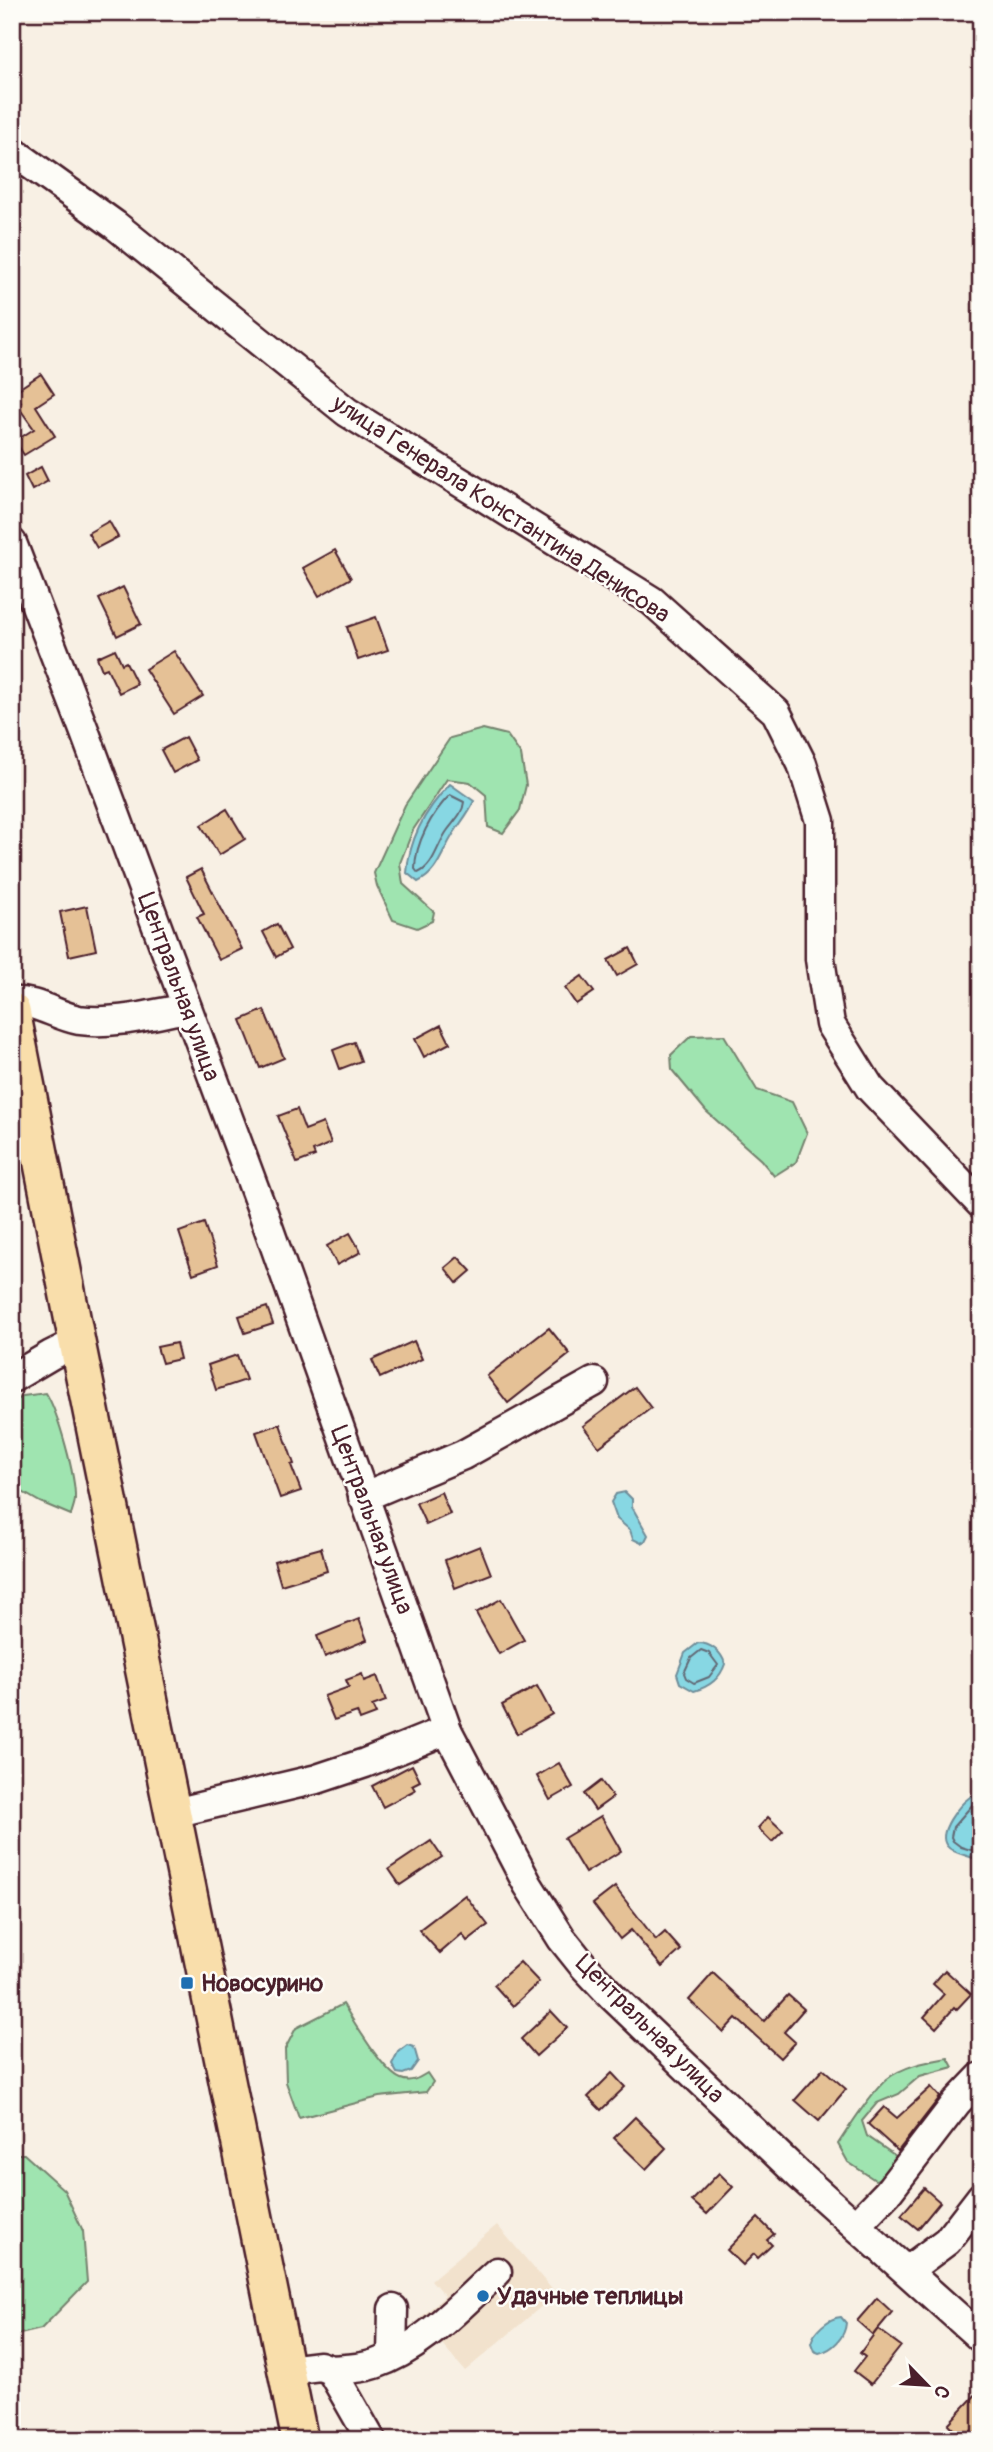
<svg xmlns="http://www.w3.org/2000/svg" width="993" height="2452" font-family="Pangolin,sans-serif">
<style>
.built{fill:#f2e2cd}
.green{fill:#9fe4b0;stroke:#74826e;stroke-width:2}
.water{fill:#87d7e3;stroke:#6f8d99;stroke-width:2}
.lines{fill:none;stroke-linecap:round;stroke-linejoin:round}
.shore{stroke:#626975;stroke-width:2}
.building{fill:#e5c196;stroke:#4a1f2b;stroke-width:2}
.minor-casing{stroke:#4a1f2b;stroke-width:33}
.major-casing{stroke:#4a1f2b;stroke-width:40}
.minor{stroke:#fdfcf7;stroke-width:28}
.major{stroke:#f9deab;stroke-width:35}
.poi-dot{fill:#1f6fb2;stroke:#fdfcf7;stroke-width:2.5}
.labels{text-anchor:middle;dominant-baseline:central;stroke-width:5;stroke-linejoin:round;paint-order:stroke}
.street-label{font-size:24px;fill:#4a1f2b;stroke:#fdfcf7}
.poi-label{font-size:24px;font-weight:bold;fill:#4a1f2b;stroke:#fdfcf7;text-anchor:start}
</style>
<rect width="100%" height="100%" fill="#f8f0e4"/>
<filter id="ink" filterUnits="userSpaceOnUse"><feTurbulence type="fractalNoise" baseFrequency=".0143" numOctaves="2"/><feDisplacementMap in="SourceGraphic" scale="14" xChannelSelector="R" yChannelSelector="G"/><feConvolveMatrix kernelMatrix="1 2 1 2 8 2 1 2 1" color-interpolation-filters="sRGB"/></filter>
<g filter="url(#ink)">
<polygon class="built" points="497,2225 556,2294 465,2371 420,2318 445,2296 431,2280"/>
<g class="green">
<polygon points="483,729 507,735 521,755 526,785 520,810 503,833 488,827 486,795 470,782 447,779 413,830 400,863 403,884 434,912 432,921 417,928 393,920 377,886 374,873 405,805 450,738"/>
<polygon points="724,1035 757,1090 792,1102 807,1133 796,1162 774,1176 761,1160 706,1111 672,1070 671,1055 691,1036"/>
<path d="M46,1393C58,1412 76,1477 75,1499C75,1504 72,1510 71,1515L40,1502L12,1486V1404L23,1396Z"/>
<path d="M343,2004C355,2023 382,2071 401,2079C411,2083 419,2078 427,2073L433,2082L426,2092L379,2097L299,2118L286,2082L285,2049L296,2028Z"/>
<path d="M948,2058L953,2067L920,2076L899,2094L877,2103L862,2121L867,2136L903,2161L893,2175L875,2180L848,2162L838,2144C849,2127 872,2091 887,2079C905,2065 927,2062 948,2058Z"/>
<polygon points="12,2154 24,2154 64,2190 83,2231 87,2282 41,2329 12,2336"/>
</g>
<g class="water">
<path d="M450,784L474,801C468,815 458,825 451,838C441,855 437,873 418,882L407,873C409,839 427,808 450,784Z"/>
<polygon points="625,1492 632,1499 632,1507 648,1535 645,1541 641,1543 633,1539 630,1530 617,1519 611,1502 616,1494"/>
<path d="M698,1643C710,1643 722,1652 725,1664C720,1679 709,1687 694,1691L680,1683L677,1674L685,1653Z"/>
<path d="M981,1794V1853L973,1858C965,1855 952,1853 947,1846C936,1833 959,1805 970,1797C972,1795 977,1795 981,1794Z"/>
<polygon points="407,2045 414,2047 418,2061 411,2071 403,2074 397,2073 392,2064 398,2052"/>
<path d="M841,2317L846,2323C845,2337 833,2350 819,2353L814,2351L811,2343C814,2331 828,2318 841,2317Z"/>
</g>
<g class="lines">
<g class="shore">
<path d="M450,795L464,802C463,814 453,822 447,831C437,845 434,866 418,873L415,869C415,843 432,813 450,795Z"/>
<polygon points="701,1650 709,1653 718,1665 709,1677 694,1683 686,1678 684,1673 691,1658"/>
<polyline points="981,1802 974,1803 953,1827 951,1837 953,1841 961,1847 971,1850 981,1848"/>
</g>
</g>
<g class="building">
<polygon points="41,374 54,394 36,406 55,436 24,455 15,441 34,429 17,405 21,402 14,392"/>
<polygon points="41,467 48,481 32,490 25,476"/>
<polygon points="109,521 118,537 97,548 88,533"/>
<polygon points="335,550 351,578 319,596 303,568"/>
<polygon points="123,587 141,624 117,636 99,599"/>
<polygon points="376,617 388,650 358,660 347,627"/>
<polygon points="115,649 122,664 126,662 137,684 119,693 107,668 102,670 97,657"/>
<polygon points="174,651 203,696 174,714 145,669"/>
<polygon points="185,737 197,760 173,773 161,750"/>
<polygon points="227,809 245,839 219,855 201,825"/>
<polygon points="201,869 242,949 219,960 197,917 204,914 186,877"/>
<polygon points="87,906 96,950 69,956 60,912"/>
<polygon points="277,924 290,949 276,957 263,932"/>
<polygon points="630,948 638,964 617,976 608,960"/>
<polygon points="582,976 594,992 576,1004 565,988"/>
<polygon points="264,1010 284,1058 260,1068 241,1020"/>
<polygon points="441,1025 450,1043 424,1057 415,1039"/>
<polygon points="354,1042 361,1061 340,1069 333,1050"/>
<polygon points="297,1109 305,1130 323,1123 331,1143 313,1151 315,1156 297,1163 278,1116"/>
<polygon points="204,1223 218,1265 193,1274 179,1232"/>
<polygon points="350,1233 361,1252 337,1265 327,1246"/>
<polygon points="458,1257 471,1271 457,1283 445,1268"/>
<polygon points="267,1307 273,1324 245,1333 239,1316"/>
<polygon points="549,1328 570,1354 508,1403 487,1376"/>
<polygon points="414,1341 422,1359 380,1378 372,1360"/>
<polygon points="176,1343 180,1359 162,1363 157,1347"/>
<polygon points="237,1355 246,1380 216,1390 208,1365"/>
<polygon points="635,1387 651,1408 599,1447 583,1426"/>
<polygon points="280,1424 294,1464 291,1465 301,1491 280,1498 256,1432"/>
<polygon points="441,1492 450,1514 426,1525 416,1503"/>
<polygon points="480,1546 491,1574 455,1588 445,1560"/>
<polygon points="321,1548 327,1571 281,1585 274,1561"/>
<polygon points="501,1599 524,1640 499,1654 476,1613"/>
<polygon points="359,1619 367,1640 325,1657 317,1636"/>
<polygon points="362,1674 364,1681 377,1676 386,1701 372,1706 376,1714 360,1720 357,1712 334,1720 324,1696 349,1687 346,1680"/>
<polygon points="537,1686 552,1714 517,1734 502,1705"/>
<polygon points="559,1763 573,1787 550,1800 537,1776"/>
<polygon points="412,1765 420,1781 412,1785 415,1790 383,1807 372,1786"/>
<polygon points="601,1781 613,1797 595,1810 584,1794"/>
<polygon points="601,1816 621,1851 585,1873 564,1838"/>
<polygon points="768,1817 783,1831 772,1842 758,1828"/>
<polygon points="431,1841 442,1857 400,1885 389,1869"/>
<polygon points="615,1887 656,1940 665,1932 681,1950 662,1967 631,1930 620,1939 593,1904"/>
<polygon points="465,1895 488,1925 467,1941 462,1934 440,1953 419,1930"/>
<polygon points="520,1962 539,1982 513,2006 494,1985"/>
<polygon points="945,1970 971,1994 956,2010 954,2008 936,2028 924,2017 944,1994 933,1984"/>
<polygon points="713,1973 764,2021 788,1995 804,2009 784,2032 795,2042 780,2058 736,2018 723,2032 689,2000"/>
<polygon points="551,2011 567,2028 536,2056 521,2039"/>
<polygon points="823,2069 846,2089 819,2121 795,2100"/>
<polygon points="612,2073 625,2087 601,2110 588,2097"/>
<polygon points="931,2087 940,2097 898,2151 868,2124 884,2107 897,2118"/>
<polygon points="635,2117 666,2148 646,2169 614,2138"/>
<polygon points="719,2173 733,2187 707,2214 692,2201"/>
<polygon points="924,2188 940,2202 918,2229 901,2215"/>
<polygon points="758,2218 774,2234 767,2240 772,2245 758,2258 754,2254 743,2265 727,2250"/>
<polygon points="877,2298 892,2312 873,2335 857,2321"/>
<polygon points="878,2329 901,2346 871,2384 854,2371 865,2357 860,2353"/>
<polygon points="981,2389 981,2440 964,2440 948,2424"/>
</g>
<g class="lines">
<g class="minor-casing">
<g id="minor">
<polyline points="12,151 115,225 347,412 652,601 776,712 802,764 820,821 820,959 830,1024 870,1088 981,1204"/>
<polyline points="12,543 84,730 260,1204 447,1730 528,1885 562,1939 582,1964 611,1995 799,2175 981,2338"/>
<path d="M12,1002C37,1000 56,1016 79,1020C114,1025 153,1014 187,1008"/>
<polyline points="12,1378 51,1355 77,1342"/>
<polyline points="363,1497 463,1455 594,1382"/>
<polyline points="174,1813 317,1779 365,1763 447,1730"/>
<polyline points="856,2225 888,2192 957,2102 981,2077"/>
<polyline points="908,2270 947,2241 981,2197"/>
<polyline points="392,2356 393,2309"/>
<polyline points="287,2370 320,2366 331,2370 371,2440"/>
<path d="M331,2370C345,2369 361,2369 375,2364C423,2348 460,2305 497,2272"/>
</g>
</g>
<g class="major-casing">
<polyline id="major" points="12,1011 77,1342 300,2440"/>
</g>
<use href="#minor" class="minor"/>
<use href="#major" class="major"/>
</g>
</g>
<g class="poi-dot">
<rect x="180" y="1976" width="14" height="14" rx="3.5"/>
<circle cx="483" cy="2296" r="7"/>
</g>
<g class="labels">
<g class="street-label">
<text transform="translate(501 509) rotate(33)">улица Генерала Константина Денисова</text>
<text transform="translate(179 987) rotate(70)">Центральная улица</text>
<text transform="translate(372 1520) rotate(70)">Центральная улица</text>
<text transform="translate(650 2029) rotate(45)">Центральная улица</text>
</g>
<g class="poi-label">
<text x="201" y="1983">Новосурино</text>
<text x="497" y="2296">Удачные теплицы</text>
</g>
</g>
<rect width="993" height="2452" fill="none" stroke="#fdfcf7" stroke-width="42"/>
<rect x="21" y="21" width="951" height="2410" fill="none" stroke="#4a1f2b" stroke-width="2.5" filter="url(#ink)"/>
<g transform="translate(927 2385) rotate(115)" stroke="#fdfcf7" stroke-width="5" paint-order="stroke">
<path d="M0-5L12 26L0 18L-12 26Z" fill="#4a1f2b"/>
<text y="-10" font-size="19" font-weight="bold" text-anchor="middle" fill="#4a1f2b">С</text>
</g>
</svg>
